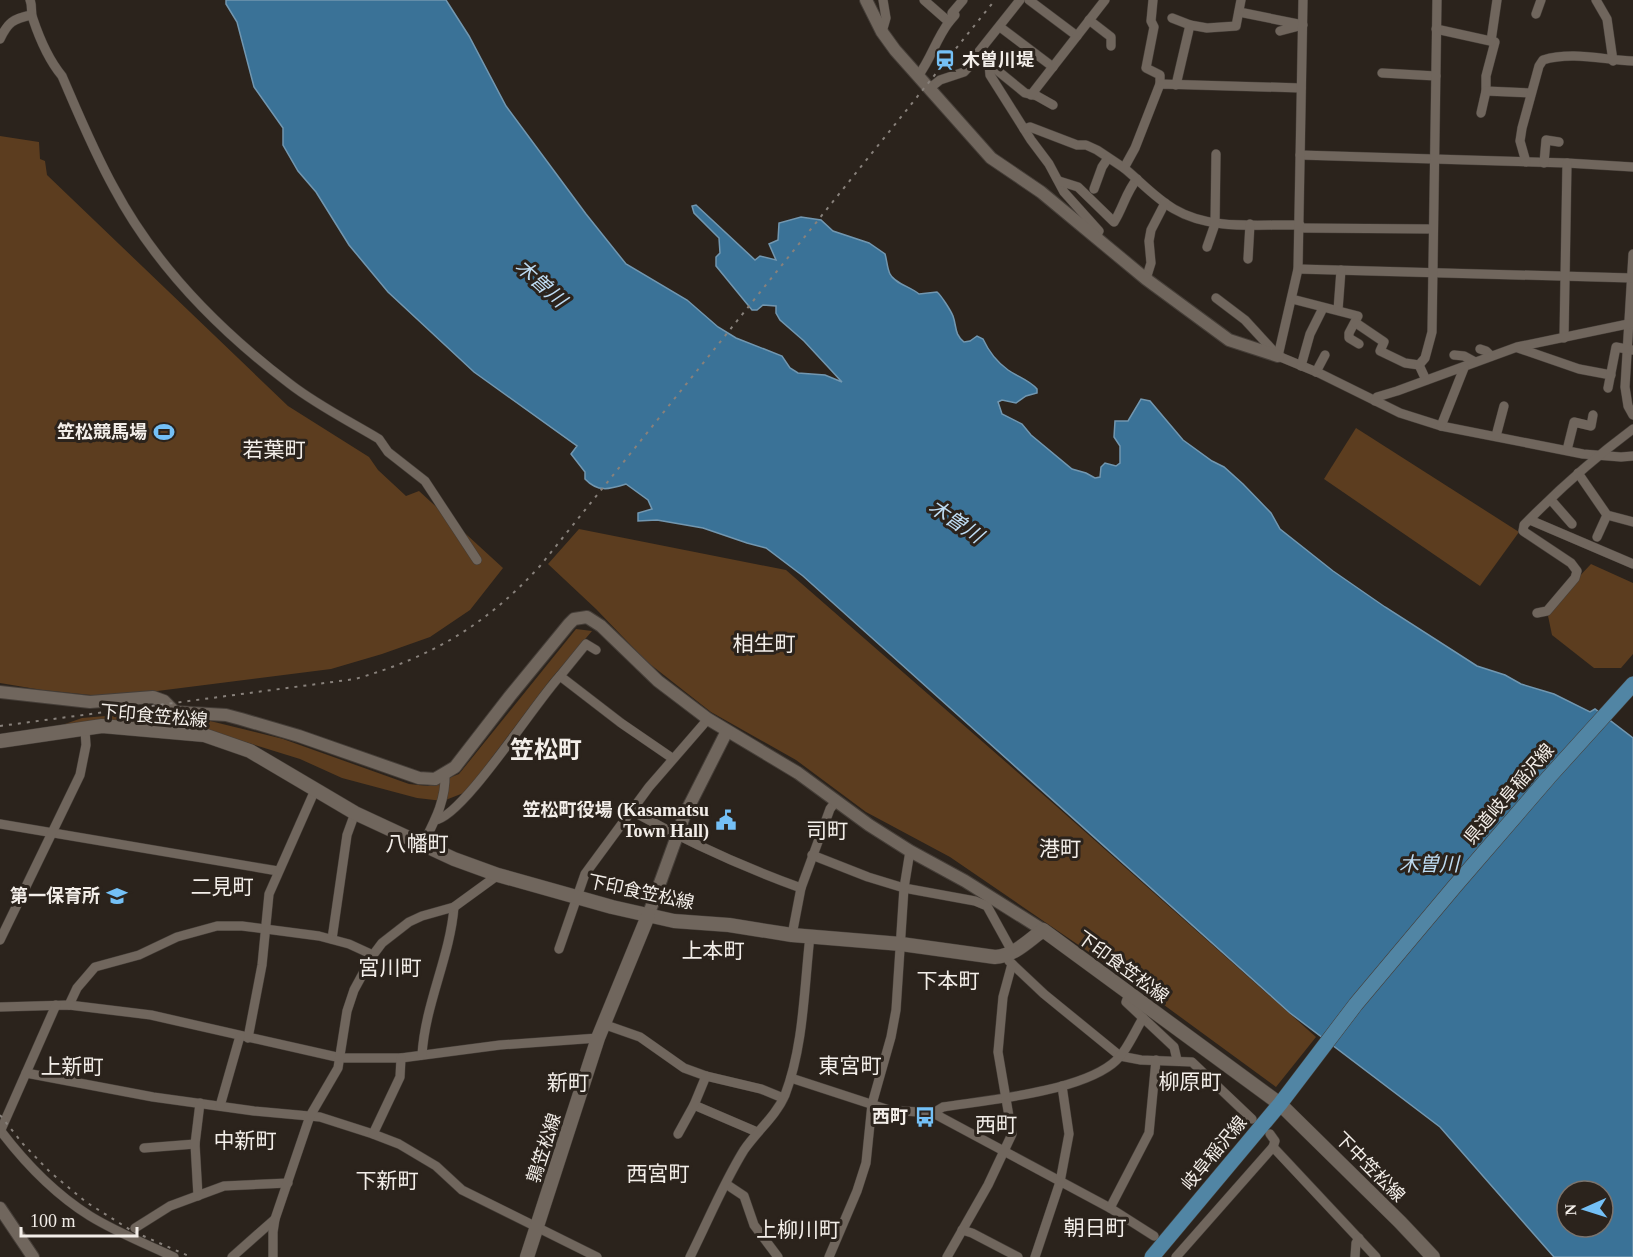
<svg xmlns="http://www.w3.org/2000/svg" width="1633" height="1257" font-family="'Times New Roman','Noto Sans JP',serif">
<style>
.green{fill:#5c3d1f}
.water{fill:#3a7297;stroke:#7297b0;stroke-width:1.5;fill-rule:evenodd}
.lines{fill:none;stroke-linecap:round;stroke-linejoin:round}
.minor-casing{stroke:#453e38;stroke-width:10}
.tertiary-casing{stroke:#453e38;stroke-width:14}
.secondary-casing{stroke:#453e38;stroke-width:15}
.primary-casing{stroke:#453e38;stroke-width:16}
.minor{stroke:#70665d;stroke-width:9}
.tertiary{stroke:#70665d;stroke-width:12}
.secondary{stroke:#70665d;stroke-width:14}
.primary{stroke:#5185a4;stroke-width:15}
.rail{stroke:#88817b;stroke-width:2;stroke-dasharray:3 6;stroke-linecap:butt}
.labels{text-anchor:middle;dominant-baseline:central;stroke-width:6;stroke-linejoin:round;paint-order:stroke}
.poi-label{font-size:18px;font-weight:bold;fill:#f3eee9;stroke:#2b231c;text-anchor:end}
.street-label{font-size:18px;fill:#f3eee9;stroke:#2b231c}
.water-label{font-size:20px;font-style:italic;fill:#bedcf3;stroke:#2b231c}
.quarter-label{font-size:21px;fill:#f3eee9;stroke:#2b231c}
.district-label{font-size:24px;font-weight:bold;fill:#f3eee9;stroke:#2b231c}
</style>
<rect width="100%" height="100%" fill="#2b231c"/>
<g class="green">
<polygon points="0,136 39,142 40,159 45,161 47,175 288,406 369,457 378,470 406,496 419,491 503,568 470,610 430,637 382,654 331,669 110,697 42,690 0,683"/>
<polygon points="1356,428 1519,532 1480,586 1324,479"/>
<polygon points="579,529 786,570 1055,805 1316,1037 1276,1087 1134,983 950,857 866,812 796,760 711,712 646,661 596,609 548,564"/>
<polygon points="1591,564 1633,583 1633,654 1621,668 1594,668 1552,635 1547,611"/>
<path d="M576,629L592,631L550,680L466,792L443,801L417,798L342,778L300,759L207,730L51,729L82,718L165,711C178,718 188,721 202,719L283,739L409,784L428,786L459,774Z"/>
</g>
<path class="water" d="M226,0H446L469,36L506,106L586,214L626,264L687,300L718,327L736,338L782,356L790,368L798,373L825,375L842,382L804,341L780,320L776,313V306L763,305L757,310H752L716,266V257L720,253L719,238L694,213L692,206L696,205L755,260L760,256L776,260L769,244L778,240L779,223L801,217L821,220L833,231L869,243L885,254C887,260 887,268 890,274C894,283 911,287 919,294L937,292C941,295 951,311 953,316C957,327 954,334 964,342L970,341L977,336L983,339C988,350 997,362 1008,370C1018,377 1029,380 1037,389V393L1026,396L1016,403L1002,400L998,402L1002,414L1022,424L1031,435L1072,469L1086,473L1095,478L1100,477L1101,467L1105,463L1116,466L1120,463V446L1114,437L1115,421H1128L1141,399L1150,401L1183,440L1212,461L1224,467L1243,484L1271,513L1280,529L1333,571L1385,607L1477,666L1505,675L1521,684L1554,694L1590,712L1595,709L1633,738V1257H1554L1440,1127L1290,1013L803,576L766,548L747,543L703,528L657,520L638,521V513L652,509L648,500L626,484C610,489 598,493 585,479V472L571,454L577,446L474,372L388,292L349,245L316,192L298,171L283,145V128L254,87L237,22L226,4ZM1567,1191H1603V1227H1567Z"/>
<g class="lines">
<g class="minor-casing">
<g id="minor">
<path d="M30,0C33,7 30,12 33,19C40,40 48,59 62,76C78,113 94,152 114,188C155,265 220,331 290,384C317,405 349,421 379,439L388,452L425,481L477,560"/>
<polyline points="924,0 949,22 955,15 952,13 963,0"/>
<polyline points="1020,0 977,54 1025,93 1037,96 1053,105"/>
<polyline points="1029,0 1077,36"/>
<polyline points="1153,0 1151,21 1154,27 1146,68 1160,75 1160,84"/>
<polyline points="1596,0 1607,19 1613,61"/>
<polyline points="1239,12 1303,25 1280,31"/>
<polyline points="1536,14 1541,0"/>
<polyline points="1172,18 1190,25"/>
<polyline points="1089,20 1111,37 1111,46"/>
<polyline points="1000,27 1053,67"/>
<polyline points="1436,29 1495,42 1486,76 1486,91 1481,113"/>
<polyline points="882,32 886,18 883,0"/>
<path d="M0,39C8,22 13,19 31,15"/>
<polyline points="1491,41 1497,0"/>
<polyline points="989,64 990,75 1031,140 1049,164 1064,192 1099,231 1096,237"/>
<polyline points="1382,73 1436,76"/>
<path d="M918,76C931,59 936,39 949,22"/>
<polyline points="1176,85 1190,25 1207,28 1236,26 1241,0"/>
<polyline points="930,88 940,80 964,72 979,56"/>
<polyline points="1486,91 1531,93"/>
<polyline points="1031,95 1105,0"/>
<polyline points="1024,129 1030,127 1077,145 1086,145 1097,150 1124,168"/>
<polyline points="1300,155 1567,163 1633,167"/>
<path d="M1526,162L1520,141L1522,128L1539,66L1543,60C1572,51 1604,60 1633,61"/>
<polyline points="1544,163 1546,140 1559,142"/>
<path d="M1059,181L1078,187L1114,222C1123,208 1126,192 1137,179"/>
<polyline points="1094,189 1102,167 1108,158"/>
<path d="M1300,225C1259,224 1211,231 1174,209C1155,198 1140,181 1124,168L1135,148L1160,84L1301,88"/>
<polyline points="1300,228 1433,229"/>
<polyline points="1207,247 1215,224 1216,154"/>
<polyline points="1633,254 1625,387 1628,406 1633,415"/>
<polyline points="1248,259 1250,224"/>
<polyline points="1298,269 1632,278"/>
<polyline points="1146,279 1151,263 1149,241 1151,230 1165,203"/>
<polyline points="1216,298 1245,320 1278,356 1319,373 1400,413 1441,426 1583,454 1621,457 1633,456"/>
<polyline points="1292,299 1358,316 1349,333 1349,338 1359,344"/>
<polyline points="1338,310 1341,270"/>
<polyline points="1356,323 1384,342 1380,351 1405,363 1419,365 1426,380"/>
<polyline points="1564,338 1567,163"/>
<polyline points="1518,348 1579,369 1611,375"/>
<polyline points="1480,349 1486,351 1491,356"/>
<polyline points="1454,355 1464,356 1475,362"/>
<polyline points="1278,356 1298,269 1303,0"/>
<polyline points="1419,365 1425,358 1432,332 1437,0"/>
<polyline points="1301,366 1310,334 1323,308"/>
<polyline points="1316,372 1325,355"/>
<polyline points="1608,388 1616,347 1632,350"/>
<polyline points="1375,401 1377,397 1397,391 1517,347 1633,323"/>
<polyline points="1441,426 1464,368"/>
<polyline points="1496,436 1504,406"/>
<polyline points="1567,450 1574,422 1591,426 1593,415"/>
<polyline points="1578,473 1607,515 1633,522"/>
<polyline points="1551,500 1572,524"/>
<polyline points="1530,520 1633,564"/>
<polyline points="1597,537 1607,515"/>
<path d="M1537,613L1547,611L1575,578L1577,571L1571,563L1523,531L1524,525C1558,490 1594,458 1633,429"/>
<polyline points="596,650 586,644 560,676 621,723 672,758"/>
<path d="M632,811C686,841 743,867 801,888"/>
<path d="M435,820C462,818 536,701 560,676"/>
<polyline points="0,824 278,871"/>
<path d="M423,844C434,822 446,801 445,774"/>
<polyline points="812,855 868,877 904,888 975,901 987,906 1013,953"/>
<polyline points="792,935 801,888 830,809 836,801"/>
<polyline points="332,939 347,835 355,813"/>
<polyline points="0,940 80,775 86,745 85,730"/>
<polyline points="559,949 585,874 649,787 708,719"/>
<polyline points="1009,961 1044,994 1120,1056 1141,1060 1192,1062 1252,1119"/>
<polyline points="1129,994 1126,1002 1174,1047 1177,1060"/>
<polyline points="69,1005 77,988 95,967 139,955 177,937 217,926 242,926 319,936 349,944 373,955"/>
<polyline points="0,1007 69,1005 151,1015 341,1058 401,1058 500,1045 598,1038"/>
<polyline points="603,1024 640,1037 684,1068 706,1076 761,1089 783,1098"/>
<polyline points="248,1038 262,965 269,894 315,790"/>
<path d="M422,1055C425,1004 450,957 454,907"/>
<polyline points="26,1073 153,1097 254,1111 320,1117 373,1134 399,1144 436,1166 462,1190 597,1257"/>
<polyline points="791,1078 889,1110 933,1113 1110,1208 1154,1236"/>
<polyline points="694,1105 757,1132"/>
<polyline points="220,1106 240,1036"/>
<path d="M933,1113L943,1107C988,1100 1076,1092 1112,1064C1126,1053 1134,1033 1143,1018"/>
<path d="M0,1130C25,1163 55,1194 90,1216C116,1232 146,1244 174,1257"/>
<polyline points="0,1132 56,1005"/>
<polyline points="373,1134 400,1077 401,1058"/>
<polyline points="678,1134 694,1105 706,1076"/>
<polyline points="1273,1147 1376,1257"/>
<polyline points="144,1148 195,1144"/>
<polyline points="726,1184 744,1196 754,1225 778,1257"/>
<polyline points="198,1196 195,1144 200,1103"/>
<polyline points="1110,1208 1149,1133 1156,1060"/>
<polyline points="135,1228 170,1206 224,1186 288,1183"/>
<polyline points="962,1230 972,1233 1018,1257"/>
<polyline points="232,1257 275,1219"/>
<polyline points="273,1257 273,1232 275,1219 310,1116 338,1068 347,1011 354,990 373,955 382,943 409,922 422,916 454,907 498,875"/>
<path d="M690,1257C708,1221 723,1184 744,1150C757,1131 776,1116 785,1095C804,1045 804,988 810,936"/>
<polyline points="829,1257 857,1191 866,1163 872,1104 891,1037 896,1010 904,888 910,851"/>
<polyline points="947,1257 988,1185 1012,1134 998,1052 1003,997 1012,964"/>
<polyline points="1035,1257 1060,1182 1069,1134 1062,1086"/>
<polyline points="1176,1257 1273,1147 1275,1141 1270,1134"/>
<polyline points="1355,1257 1356,1243 1359,1238"/>
</g>
</g>
<g class="tertiary-casing">
<g id="tertiary">
<polyline points="866,0 882,32 895,50 991,158 1041,192 1146,279 1229,340 1278,356"/>
<polyline points="0,692 90,702 153,697 164,701 175,712 226,715 241,719 299,736 419,778 435,779 455,767 510,696 569,624 574,619 587,617 601,626 658,681 708,719 798,773 869,825 910,851 965,881 1043,930"/>
<polyline points="648,916 685,814 727,731"/>
<polyline points="0,1208 33,1257"/>
</g>
</g>
<g class="secondary-casing">
<g id="secondary">
<path d="M0,741L102,726L204,735L250,751L355,813L454,859L498,875L612,907L674,921L729,925L792,935L901,944L995,957C1014,956 1028,941 1043,930L1280,1104L1400,1222L1433,1257"/>
<polyline points="527,1257 598,1038 648,916"/>
</g>
</g>
<g class="primary-casing">
<polyline id="primary" points="1152,1257 1280,1104 1356,1004 1455,886 1549,777 1633,684"/>
</g>
<use href="#minor" class="minor"/>
<use href="#tertiary" class="tertiary"/>
<use href="#secondary" class="secondary"/>
<use href="#primary" class="primary"/>
<g class="rail">
<path d="M0,726L355,679C432,657 486,625 540,566L995,0"/>
<polyline points="0,1115 23,1144 50,1172 86,1202 132,1231 191,1257"/>
</g>
</g>
<defs>
<g id="station-bare" transform="scale(1.62)"><path d="M-3-6H3Q5-6 5-4V2Q5 4 3 4L4.5 6H3L1.5 4h-3L-3 6H-4.5L-3 4Q-5 4-5 2V-4Q-5-6-3-6ZM-3.5-4v3h7v-3ZM-3.5 1v1.5H-2V1ZM2 1v1.5H3.5V1Z" fill="#74c0f6" stroke="#2b231c" stroke-width="2.5" paint-order="stroke"/></g>
<g id="stadium-bare" transform="scale(1.62)"><path d="M0-5a6.5 5 0 1 0 0 10a6.5 5 0 1 0 0-10ZM-3.5-1.8h7v3.6h-7Z" fill="#74c0f6" stroke="#2b231c" stroke-width="2.5" paint-order="stroke"/></g>
<g id="civic-bare" transform="scale(1.62)"><path d="M-.6-6.5H3V-4.5H.6V-3L4-1V1h2V6H-6V1h2V-1L-.6-3ZM-1.2 2.5V6h2.4V2.5Z" fill="#74c0f6" stroke="#2b231c" stroke-width="2.5" paint-order="stroke"/></g>
<g id="school-bare" transform="scale(1.62)"><path d="M0-5L7-2L0 1L-7-2ZM-4 1L0 2.5L4 1V4Q0 6-4 4Z" fill="#74c0f6" stroke="#2b231c" stroke-width="2.5" paint-order="stroke"/></g>
<g id="bus-bare" transform="scale(1.62)"><path d="M-5-6H5V4H4V6H2V4H-2V6H-4V4H-5ZM-3.5-4V0h7V-4ZM-3.5 1.2v1.5H-2V1.2ZM2 1.2v1.5H3.5V1.2Z" fill="#74c0f6" stroke="#2b231c" stroke-width="2.5" paint-order="stroke"/></g>
</defs>
<g fill-rule="evenodd">
<use href="#station-bare" x="945" y="60"/>
<use href="#stadium-bare" x="164" y="432"/>
<use href="#civic-bare" x="726" y="820"/>
<use href="#school-bare" x="117" y="896"/>
<use href="#bus-bare" x="925" y="1117"/>
</g>
<g class="labels">
<g class="poi-label">
<text x="962" y="60" text-anchor="start">木曽川堤</text>
<text x="147" y="432">笠松競馬場</text>
<text x="709" y="810">笠松町役場 (Kasamatsu<tspan x="709" dy="21">Town Hall)</tspan></text>
<text x="100" y="896">第一保育所</text>
<text x="908" y="1117">西町</text>
</g>
<g class="street-label">
<text transform="translate(154 716) rotate(5)">下印食笠松線</text>
<text transform="translate(1509 794) rotate(-49)">県道岐阜稲沢線</text>
<text transform="translate(641 892) rotate(12)">下印食笠松線</text>
<text transform="translate(1123 967) rotate(36)">下印食笠松線</text>
<text transform="translate(544 1148) rotate(-72)">鶉笠松線</text>
<text transform="translate(1214 1153) rotate(-50)">岐阜稲沢線</text>
<text transform="translate(1370 1167) rotate(45)">下中笠松線</text>
</g>
<g class="water-label">
<text transform="translate(541 283) rotate(42)">木曽川</text>
<text transform="translate(956 521) rotate(34)">木曽川</text>
<text x="1429" y="864">木曽川</text>
</g>
<g class="quarter-label">
<text x="274" y="450">若葉町</text>
<text x="764" y="644">相生町</text>
<text x="827" y="831">司町</text>
<text x="417" y="844">八幡町</text>
<text x="1060" y="849">港町</text>
<text x="222" y="887">二見町</text>
<text x="713" y="951">上本町</text>
<text x="390" y="968">宮川町</text>
<text x="948" y="981">下本町</text>
<text x="850" y="1066">東宮町</text>
<text x="72" y="1067">上新町</text>
<text x="1190" y="1082">柳原町</text>
<text x="568" y="1083">新町</text>
<text x="996" y="1125">西町</text>
<text x="245" y="1141">中新町</text>
<text x="658" y="1174">西宮町</text>
<text x="387" y="1181">下新町</text>
<text x="1095" y="1228">朝日町</text>
<text x="798" y="1230">上柳川町</text>
</g>
<g class="district-label">
<text x="546" y="750">笠松町</text>
</g>
</g>
<g transform="translate(1585 1209) rotate(267)"><circle r="28" fill="#2b231c" stroke="#7b746e" stroke-width="1.5"/>
<path d="M0-4.5L10 22L0 15L-10 22Z" fill="#74c0f6"/>
<text y="-9" font-size="16" font-weight="bold" text-anchor="middle" fill="#f3eee9">N</text>
</g>
<path d="M21 1227v9h116v-9" fill="none" stroke="#f3eee9" stroke-width="3"/>
<text x="30" y="1227" font-size="18" fill="#f3eee9" stroke="#2b231c" stroke-width="4.5" paint-order="stroke">100 m</text>
</svg>
